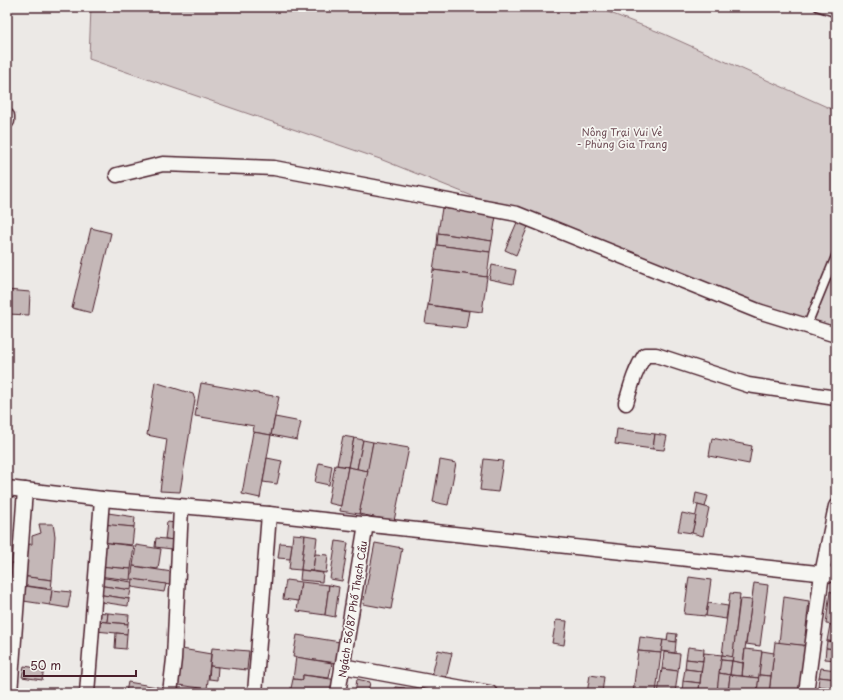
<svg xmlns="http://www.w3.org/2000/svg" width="843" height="700" font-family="'Playpen Sans',sans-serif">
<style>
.green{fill:#d4cbca;stroke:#8f757a}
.building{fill:#c4b7b7;stroke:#4a1f2b}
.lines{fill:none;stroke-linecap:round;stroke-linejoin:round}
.service-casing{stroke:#4a1f2b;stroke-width:10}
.minor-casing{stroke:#4a1f2b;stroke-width:17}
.service{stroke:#f6f6f2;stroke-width:7}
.minor{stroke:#f6f6f2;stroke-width:14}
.labels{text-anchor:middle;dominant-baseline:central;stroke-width:3.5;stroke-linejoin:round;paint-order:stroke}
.park-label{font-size:10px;fill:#6c4a53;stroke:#f6f6f2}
.street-label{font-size:10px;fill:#4a1f2b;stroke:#f6f6f2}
</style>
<rect width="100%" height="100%" fill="#ece9e6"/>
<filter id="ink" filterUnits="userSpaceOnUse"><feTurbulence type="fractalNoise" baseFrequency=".025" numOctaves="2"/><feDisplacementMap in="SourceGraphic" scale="8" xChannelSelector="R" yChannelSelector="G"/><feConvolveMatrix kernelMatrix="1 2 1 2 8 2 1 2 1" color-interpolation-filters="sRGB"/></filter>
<g filter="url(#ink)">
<polygon class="green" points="91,7 595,7 664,34 836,111 836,335 517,214 380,159 89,59"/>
<g class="building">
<polygon points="442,208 496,216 492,241 438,233"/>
<polygon points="518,220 529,224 516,255 505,250"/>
<polygon points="91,228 111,233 92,313 72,308"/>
<polygon points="438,233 492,241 490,252 437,245"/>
<polygon points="437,245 490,252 487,277 433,270"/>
<polygon points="492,265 516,270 513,284 489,279"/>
<polygon points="433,270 487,277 482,312 428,305"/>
<polygon points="7,290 30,292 29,315 7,314"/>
<polygon points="428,305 469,311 466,328 425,323"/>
<polygon points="155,382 193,394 195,400 180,492 160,491 167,439 147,435"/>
<polygon points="201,383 279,397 271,435 253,432 254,426 195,416"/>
<polygon points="275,417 301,422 297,440 271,435"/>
<polygon points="617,429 655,434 653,449 615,444"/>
<polygon points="253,432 271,435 260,498 242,494"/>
<polygon points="655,434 667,436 664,450 653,449"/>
<polygon points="343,436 354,438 348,467 337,465"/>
<polygon points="354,438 363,440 357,469 348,467"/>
<polygon points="712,438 752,446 749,464 709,456"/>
<polygon points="363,440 373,442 368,471 357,469"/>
<polygon points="373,442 409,448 394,521 359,514"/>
<polygon points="267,458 282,461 277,484 263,482"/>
<polygon points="484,459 503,461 498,492 480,490"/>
<polygon points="440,460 456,463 448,505 433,502"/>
<polygon points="319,463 332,466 329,485 315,482"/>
<polygon points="335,465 348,467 341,506 328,503"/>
<polygon points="348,467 368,471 359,514 340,511"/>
<polygon points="696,493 708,496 705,507 694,504"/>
<polygon points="698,505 709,508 703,536 692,533"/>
<polygon points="108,513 135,517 134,527 107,525"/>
<polygon points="682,513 696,516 692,533 678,531"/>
<polygon points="836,521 836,567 827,566"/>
<polygon points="167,522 176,523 174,540 165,539"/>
<polygon points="39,524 53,524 55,536 52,580 20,576 22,545 32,544 32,536 41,533"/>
<polygon points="102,524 134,527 132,545 100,542"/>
<polygon points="293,534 305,535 301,570 289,569"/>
<polygon points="305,535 317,537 313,571 301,570"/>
<polygon points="156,538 174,540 172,549 155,547"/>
<polygon points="336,541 348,543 342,581 330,579"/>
<polygon points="100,542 134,546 131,569 97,566"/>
<polygon points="280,543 292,544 290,559 278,558"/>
<polygon points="375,543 402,548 391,609 363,604"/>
<polygon points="136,545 161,549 158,569 133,566"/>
<polygon points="315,554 328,555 326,573 313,571"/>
<polygon points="99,566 131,569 130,580 98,576"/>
<polygon points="133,566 172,572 170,585 131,579"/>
<polygon points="301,570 323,573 322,582 300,580"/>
<polygon points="7,572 13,573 8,604 7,604"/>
<polygon points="20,576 52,580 51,589 19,585"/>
<polygon points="98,577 132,582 131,590 97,585"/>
<polygon points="689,577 711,580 706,616 684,614"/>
<polygon points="133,579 166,584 164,592 132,587"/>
<polygon points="286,580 301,582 298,601 283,599"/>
<polygon points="301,582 329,585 325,615 297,611"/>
<polygon points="754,583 768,585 760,646 746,644"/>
<polygon points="19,585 52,590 50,605 17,600"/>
<polygon points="97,585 131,590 129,599 96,594"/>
<polygon points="329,585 339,587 335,617 325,615"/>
<polygon points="52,590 71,592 68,608 50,605"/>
<polygon points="830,591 836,594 836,625 826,624"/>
<polygon points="730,593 740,594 733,657 722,655"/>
<polygon points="96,594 129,599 128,606 95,601"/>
<polygon points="784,597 809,601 805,636 811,637 810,646 779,643"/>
<polygon points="740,599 752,600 743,663 732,661"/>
<polygon points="708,603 728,606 726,619 706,616"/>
<polygon points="95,612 108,613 107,622 94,621"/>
<polygon points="108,613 129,615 128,624 107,622"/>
<polygon points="556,620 567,621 564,645 552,643"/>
<polygon points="96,621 128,624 127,634 96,631"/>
<polygon points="830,625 836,625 836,642 827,641"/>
<polygon points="116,633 127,634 126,649 115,648"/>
<polygon points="668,633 677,634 676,642 667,641"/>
<polygon points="297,635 340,642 337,663 293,657"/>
<polygon points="640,637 663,640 661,653 638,651"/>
<polygon points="663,640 676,642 675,653 661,651"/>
<polygon points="827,641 836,642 836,649 826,648"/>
<polygon points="775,642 810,646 804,693 769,693"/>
<polygon points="688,647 704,649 703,661 686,659"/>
<polygon points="176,648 211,654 207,689 172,684"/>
<polygon points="212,648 249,651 247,670 210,666"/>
<polygon points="826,648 836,649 836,660 825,659"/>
<polygon points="745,649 762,651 759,678 742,676"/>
<polygon points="438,650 452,653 445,683 431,680"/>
<polygon points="638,651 661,653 656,693 633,693"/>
<polygon points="762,651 774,653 771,676 759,675"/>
<polygon points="664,652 680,654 678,671 662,669"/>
<polygon points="704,653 722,655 717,692 699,690"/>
<polygon points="722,655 733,657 732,661 721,660"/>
<polygon points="296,657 332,663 329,678 303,675 303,680 293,679"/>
<polygon points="686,659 703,661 701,671 685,669"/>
<polygon points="721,660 732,661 730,675 719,673"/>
<polygon points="732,661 743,663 742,676 730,675"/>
<polygon points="24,666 44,669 42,680 22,677"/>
<polygon points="210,666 218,667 217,680 209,679"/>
<polygon points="821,668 836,670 836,679 819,677"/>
<polygon points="662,669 678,671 675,693 658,693"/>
<polygon points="685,669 701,671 700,683 683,681"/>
<polygon points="719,673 730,675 728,693 717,692"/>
<polygon points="303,675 338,680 336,693 290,693 293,679 303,680"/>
<polygon points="590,675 604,677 602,693 587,693"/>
<polygon points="730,675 759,678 757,693 728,693"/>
<polygon points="759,675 771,676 769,693 757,693"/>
<polygon points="819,677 836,679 836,689 818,686"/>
<polygon points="357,679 370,682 368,693 355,693"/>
<polygon points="683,681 700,683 698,693 682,693"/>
<polygon points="128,682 163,688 162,693 126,692"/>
<polygon points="818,686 836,689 836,693 817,693"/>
<polygon points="395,687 405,688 404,693 394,693"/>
<polygon points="699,690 717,692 717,693 698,693"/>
<polygon points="121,691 126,692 135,693 121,693"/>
</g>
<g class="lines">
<g class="service-casing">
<g id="service">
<polyline points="818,7 836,13"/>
<polyline points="807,326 836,255"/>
</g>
</g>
<g class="minor-casing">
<g id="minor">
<polyline points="7,116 7,121"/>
<polyline points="117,175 163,164 274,168 517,214 758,311 836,335"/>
<path d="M626,403C631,386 635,370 645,355H656L748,385L836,398"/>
<polyline points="7,488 102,499 269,514 836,575"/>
<polyline points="342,666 490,693"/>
<polyline points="10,693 25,490"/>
<polyline points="87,693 102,499"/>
<polyline points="170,693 174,659 181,507"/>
<polyline points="255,693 269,514"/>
<polyline points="338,693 366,524"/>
<polyline points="806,693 822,574 836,506"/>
</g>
</g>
<use href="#service" class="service"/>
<use href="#minor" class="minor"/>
</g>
</g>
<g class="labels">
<g class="park-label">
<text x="622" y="131">Nông Trại Vui Vẻ<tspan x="622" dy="12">- Phùng Gia Trang</tspan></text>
</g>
<g class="street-label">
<text transform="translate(352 609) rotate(-81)">Ngách 56/87 Phố Thạch Cầu</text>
</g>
</g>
<rect width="843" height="700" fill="none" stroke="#f6f6f2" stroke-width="24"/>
<rect x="12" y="12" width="819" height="676" fill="none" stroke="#4a1f2b" stroke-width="1.5" filter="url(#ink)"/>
<path d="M24 670v6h112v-6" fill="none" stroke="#4a1f2b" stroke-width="2"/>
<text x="30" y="670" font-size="12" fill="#4a1f2b" stroke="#f6f6f2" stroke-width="3" paint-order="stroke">50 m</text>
</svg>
